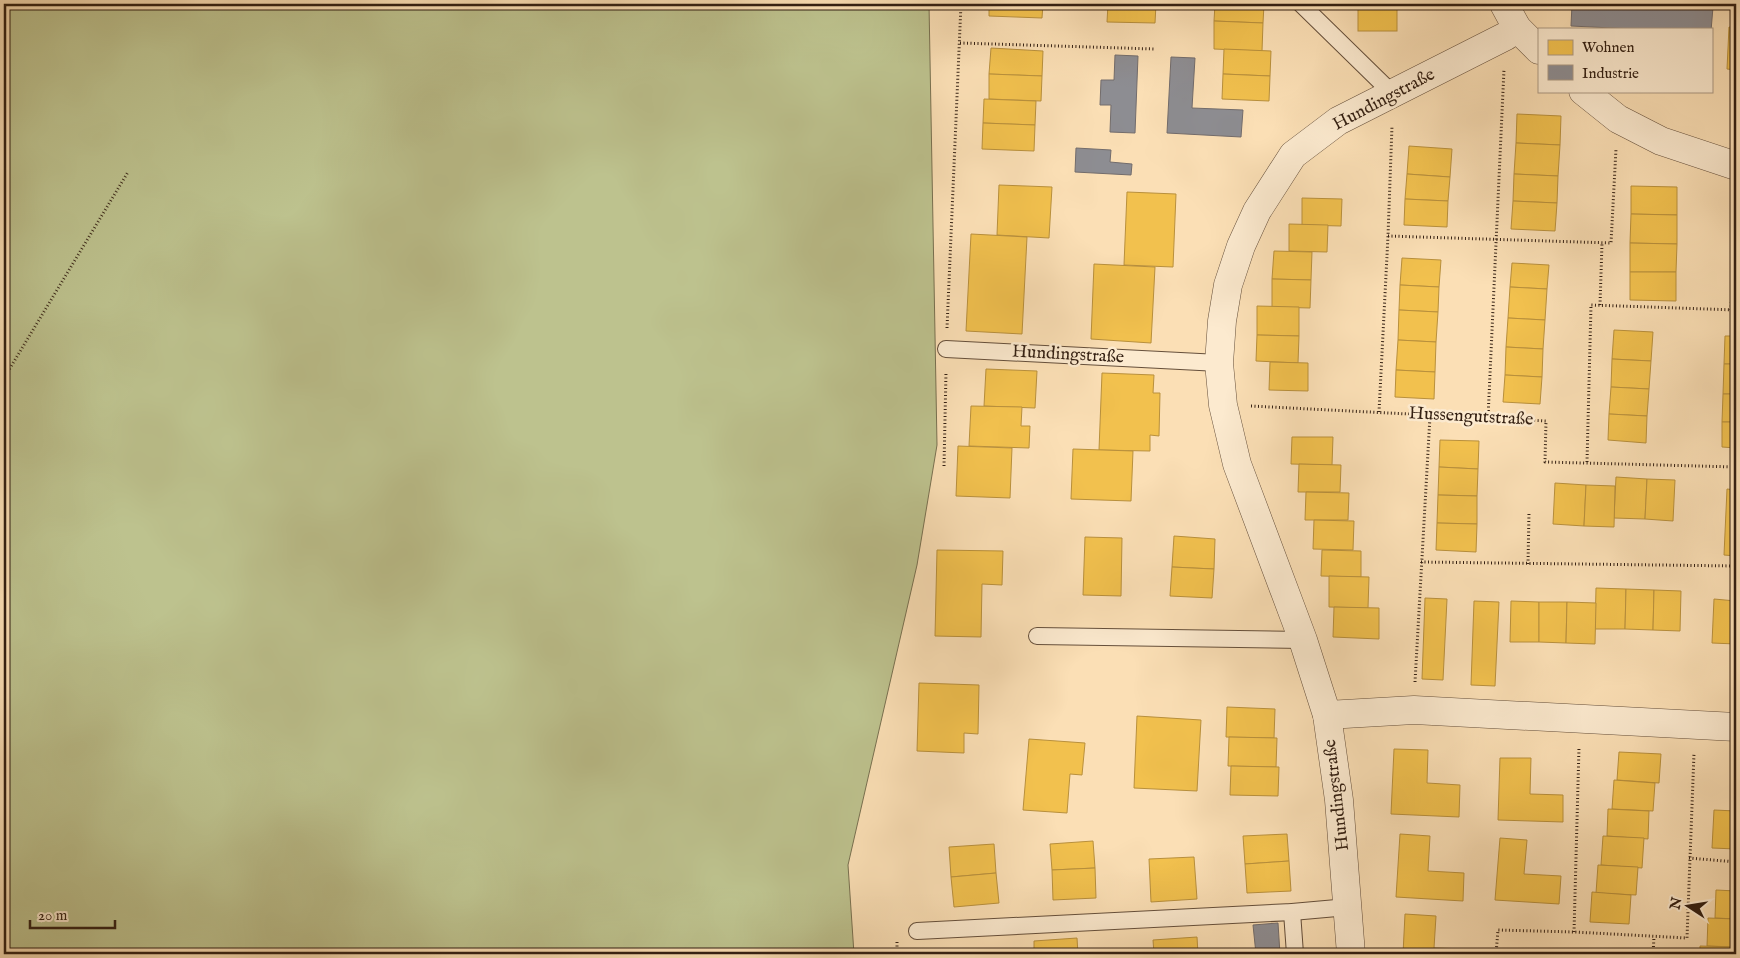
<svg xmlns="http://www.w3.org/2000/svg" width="1740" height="958" font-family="'IM FELL English',serif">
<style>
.green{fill:#bdc28e;stroke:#787050}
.homes{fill:#f2c14e;stroke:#b9903c}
.industry{fill:#8d8d92;stroke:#726c6c}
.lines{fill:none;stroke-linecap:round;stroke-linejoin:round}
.service-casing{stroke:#654f3b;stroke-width:18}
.minor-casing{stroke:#654f3b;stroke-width:29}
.path{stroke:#331f12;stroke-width:3;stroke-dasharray:1 2.5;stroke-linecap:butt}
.service{stroke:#fceacf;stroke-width:16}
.minor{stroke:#fceacf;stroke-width:28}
.labels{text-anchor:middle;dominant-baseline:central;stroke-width:5;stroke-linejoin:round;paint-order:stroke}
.street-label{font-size:18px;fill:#331f12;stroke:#fceacf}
</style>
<rect width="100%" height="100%" fill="#fbdfb5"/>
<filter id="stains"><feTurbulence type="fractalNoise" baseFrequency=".004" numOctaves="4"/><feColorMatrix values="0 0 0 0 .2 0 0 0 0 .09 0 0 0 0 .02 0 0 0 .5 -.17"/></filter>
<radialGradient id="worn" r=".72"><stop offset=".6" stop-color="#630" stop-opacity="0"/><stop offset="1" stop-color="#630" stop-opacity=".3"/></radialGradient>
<polygon class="green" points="4,4 929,4 937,445 917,565 848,865 854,954 4,954"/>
<g class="homes">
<polygon points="989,4 1043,4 1042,18 989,16"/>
<polygon points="1108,4 1156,4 1155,23 1107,22"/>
<polygon points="1215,4 1264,4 1263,23 1214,21"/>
<rect x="1358" y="4" width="39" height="27"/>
<polygon points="1214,21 1263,23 1262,51 1214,49"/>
<polygon points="1729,27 1736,28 1736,70 1727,69"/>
<polygon points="991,48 1043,51 1042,76 989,74"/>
<polygon points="1224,49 1271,51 1270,76 1223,74"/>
<polygon points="989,74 1042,76 1041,101 989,99"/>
<polygon points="1223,74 1270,76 1269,101 1222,99"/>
<polygon points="984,99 1036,101 1035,125 983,123"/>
<polygon points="1517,114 1561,116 1560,145 1516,143"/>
<polygon points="983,123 1035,125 1034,151 982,149"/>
<polygon points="1516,143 1560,145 1558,176 1514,174"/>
<polygon points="1409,146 1452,149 1450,177 1407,174"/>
<polygon points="1407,174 1450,177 1448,201 1405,199"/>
<polygon points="1514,174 1558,176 1557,203 1513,201"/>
<polygon points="999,185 1052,187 1049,238 997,235"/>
<polygon points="1631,186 1677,187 1677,215 1631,214"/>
<polygon points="1127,192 1176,194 1173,267 1124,265"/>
<polygon points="1302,198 1342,199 1341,226 1302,225"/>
<polygon points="1405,199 1448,201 1447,227 1404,225"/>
<polygon points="1513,201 1557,203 1555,231 1511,229"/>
<polygon points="1631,214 1677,215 1677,244 1630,243"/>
<polygon points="1289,224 1328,225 1327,252 1289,251"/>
<polygon points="971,234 1027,237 1022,334 966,331"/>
<polygon points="1630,243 1677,244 1676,272 1630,272"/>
<polygon points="1274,251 1312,252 1311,280 1272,279"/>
<polygon points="1402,258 1441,260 1439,287 1400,285"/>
<polygon points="1512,263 1549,265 1547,289 1510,287"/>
<polygon points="1094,264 1155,267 1151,343 1091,339"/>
<polygon points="1630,272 1676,272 1676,301 1630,300"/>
<polygon points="1272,279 1311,280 1310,308 1272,307"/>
<polygon points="1400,285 1439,287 1438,312 1399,310"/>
<polygon points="1510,287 1547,289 1545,320 1508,318"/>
<polygon points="1257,306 1299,307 1299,336 1257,335"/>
<polygon points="1399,310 1438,312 1436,342 1398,340"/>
<polygon points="1508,318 1545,320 1543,349 1506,347"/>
<polygon points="1614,330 1653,332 1651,361 1612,359"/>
<polygon points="1257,335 1299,336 1298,363 1256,361"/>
<polygon points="1725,336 1736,336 1736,364 1724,364"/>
<polygon points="1398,340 1436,342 1435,372 1396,370"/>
<polygon points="1506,347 1543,349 1542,377 1505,375"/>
<polygon points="1612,359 1651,361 1649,389 1611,387"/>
<polygon points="1270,362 1308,363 1308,391 1269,390"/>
<polygon points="1724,364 1736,364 1736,394 1723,394"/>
<polygon points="986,369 1037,371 1035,408 984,406"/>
<polygon points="1396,370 1435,372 1434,399 1395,397"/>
<polygon points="1102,373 1154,375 1153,393 1160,393 1159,436 1150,435 1150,451 1099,450"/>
<polygon points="1505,375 1542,377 1540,404 1503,402"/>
<polygon points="1611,387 1649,389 1647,416 1609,414"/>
<polygon points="1723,394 1736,394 1736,422 1722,422"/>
<polygon points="971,406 1022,407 1021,426 1030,426 1029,448 969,446"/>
<polygon points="1609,414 1647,416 1646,443 1608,440"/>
<polygon points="1722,422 1736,422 1736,448 1722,447"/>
<polygon points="1292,437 1333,437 1332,465 1291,464"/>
<polygon points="1440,440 1479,441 1478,469 1439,467"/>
<polygon points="958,446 1012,448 1010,498 956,496"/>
<polygon points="1073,449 1133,451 1131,501 1071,499"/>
<polygon points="1299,464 1341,465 1340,492 1298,492"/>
<polygon points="1439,467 1478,469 1477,496 1438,495"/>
<polygon points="1616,477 1647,479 1645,519 1614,518"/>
<polygon points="1647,479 1675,480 1673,521 1645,519"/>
<polygon points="1555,483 1586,485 1584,526 1553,524"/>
<polygon points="1586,485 1615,486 1614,527 1584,526"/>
<polygon points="1727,489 1736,490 1736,556 1724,555"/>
<polygon points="1306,492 1349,493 1348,520 1305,520"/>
<polygon points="1438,495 1477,496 1477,524 1437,523"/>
<polygon points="1314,520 1354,521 1353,550 1313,549"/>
<polygon points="1437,523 1477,524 1476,552 1436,550"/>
<polygon points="1174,536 1215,539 1214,569 1172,567"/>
<polygon points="1085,537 1122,538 1121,596 1083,595"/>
<polygon points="937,550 1003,551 1002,585 982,584 981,637 935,636"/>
<polygon points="1322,550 1361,551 1361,577 1321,576"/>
<polygon points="1172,567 1214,569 1212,598 1170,596"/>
<polygon points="1329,576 1369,577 1368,608 1329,607"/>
<polygon points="1596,588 1626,589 1625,629 1595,629"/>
<polygon points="1626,589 1654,590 1653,630 1625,629"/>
<polygon points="1654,590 1681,591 1680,631 1653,630"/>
<polygon points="1425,598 1447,599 1443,680 1422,679"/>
<polygon points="1714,599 1736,601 1736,644 1712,643"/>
<polygon points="1474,601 1499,602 1495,686 1471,685"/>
<polygon points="1511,601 1539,602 1539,642 1510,642"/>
<polygon points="1539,602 1567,602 1566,643 1539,642"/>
<polygon points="1567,602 1596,603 1595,644 1566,643"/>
<polygon points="1334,607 1379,608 1379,639 1333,637"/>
<polygon points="919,683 979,685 978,734 964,733 964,753 917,751"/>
<polygon points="1227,707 1275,709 1274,738 1226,737"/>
<polygon points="1137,716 1201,720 1197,791 1134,788"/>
<polygon points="1229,737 1277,738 1276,767 1228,766"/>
<polygon points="1029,739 1085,743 1082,775 1070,774 1067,813 1023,810"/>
<polygon points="1394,749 1428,750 1427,783 1460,785 1459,817 1391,814"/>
<polygon points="1619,752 1661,754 1659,783 1617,780"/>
<polygon points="1500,758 1531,758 1530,794 1563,795 1563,822 1498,820"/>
<polygon points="1231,766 1279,767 1278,796 1230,795"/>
<polygon points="1614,780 1655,783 1653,811 1612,809"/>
<polygon points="1608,809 1649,811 1648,839 1607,836"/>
<polygon points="1714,810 1736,811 1736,849 1712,848"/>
<polygon points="1287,834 1289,861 1245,864 1243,836"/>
<polygon points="1400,834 1430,836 1428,871 1464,873 1463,901 1396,897"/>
<polygon points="1603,836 1644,838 1642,868 1601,865"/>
<polygon points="1500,838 1527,840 1524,874 1561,876 1559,904 1495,900"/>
<polygon points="1093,841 1095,868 1052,870 1050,844"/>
<polygon points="994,844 996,873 951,877 949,847"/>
<polygon points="1194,857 1197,899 1151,902 1149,859"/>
<polygon points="1289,861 1291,891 1247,893 1245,864"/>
<polygon points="1598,865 1638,867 1636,895 1596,893"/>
<polygon points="1095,868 1096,898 1053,900 1052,870"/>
<polygon points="996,873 999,903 954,907 951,877"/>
<polygon points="1716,890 1736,891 1736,919 1715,918"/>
<polygon points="1592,892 1631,895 1629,924 1590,922"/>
<polygon points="1405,914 1436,916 1434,948 1469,949 1469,954 1403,954"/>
<polygon points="1708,918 1736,919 1736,947 1707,946"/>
<polygon points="1197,937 1198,954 1154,954 1153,940"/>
<polygon points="1077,938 1078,954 1034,954 1034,941"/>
<polygon points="1700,946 1736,947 1736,954 1700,954"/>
<polygon points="960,951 961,954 913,954"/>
</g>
<g class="industry">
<polygon points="1572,4 1639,4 1713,7 1711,31 1711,29 1633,29 1571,26"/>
<polygon points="1115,55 1138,56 1135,133 1110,132 1111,105 1100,105 1101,80 1114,80"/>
<polygon points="1171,57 1195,58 1192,108 1243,110 1241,137 1167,133"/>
<polygon points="1076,148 1111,150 1110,162 1132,164 1131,175 1075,172"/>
<polygon points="1278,923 1280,954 1256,954 1253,925"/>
</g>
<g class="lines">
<g class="service-casing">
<g id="service">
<polyline points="1301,4 1393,94"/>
<polyline points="946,349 1219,363"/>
<polyline points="1037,636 1303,640"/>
<polyline points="1292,912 1295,954"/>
<polyline points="917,931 1292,912 1348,907"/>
</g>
</g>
<g class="minor-casing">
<g id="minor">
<polyline points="1504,4 1517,28 1539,50"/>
<polyline points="1583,91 1618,119 1661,141 1736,166"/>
<polyline points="1327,715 1414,710 1736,727"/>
<polyline points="1351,954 1339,800 1327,715 1303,640 1237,464 1223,405 1219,363 1222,321 1228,285 1241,246 1257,211 1293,155 1338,121 1506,36 1517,28"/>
</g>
</g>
<g class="path">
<polyline points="960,43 1154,49"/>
<polyline points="1388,236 1611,243 1616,149"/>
<polyline points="1600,305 1602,243"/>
<polyline points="1731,310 1736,193"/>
<polyline points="947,328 961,4"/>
<polyline points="4,378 128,172"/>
<polyline points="1251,406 1546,421 1545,462 1736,467"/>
<polyline points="1379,412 1388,236 1392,126"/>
<polyline points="1488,418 1504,69"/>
<polyline points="1587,462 1591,305 1736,310"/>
<polyline points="944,466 946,372"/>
<polyline points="1421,562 1736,566"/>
<polyline points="1528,564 1529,512"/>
<polyline points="1415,682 1430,416"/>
<polyline points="1689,858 1736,862"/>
<polyline points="1574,932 1579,747"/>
<polyline points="897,942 897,954"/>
<polyline points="1496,954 1498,930 1574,932 1687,938 1694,753"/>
<polyline points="1653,954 1654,937"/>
</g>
<use href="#service" class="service"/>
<use href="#minor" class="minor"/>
</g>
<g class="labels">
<g class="street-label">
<text transform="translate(1384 100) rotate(-28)">Hundingstraße</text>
<text transform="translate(1068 355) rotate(3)">Hundingstraße</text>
<text transform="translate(1471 417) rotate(3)">Hussengutstraße</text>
<text transform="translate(1337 795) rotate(-97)">Hundingstraße</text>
</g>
</g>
<rect width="1740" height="958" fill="none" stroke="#fbdfb5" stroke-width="20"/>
<rect x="5" y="5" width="1730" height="948" fill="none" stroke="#331f12" stroke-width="2.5"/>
<rect x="10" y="10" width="1720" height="938" fill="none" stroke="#331f12"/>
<rect x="1538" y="28" width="175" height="65" fill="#fceacf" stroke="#ac9983"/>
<rect x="1548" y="40" width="25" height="15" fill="#f2c14e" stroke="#ac9983"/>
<text x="1582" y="52" font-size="15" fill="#331f12">Wohnen</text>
<rect x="1548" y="65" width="25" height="15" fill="#8d8d92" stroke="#ac9983"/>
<text x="1582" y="78" font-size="15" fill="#331f12">Industrie</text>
<g transform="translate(1688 906) rotate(282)" stroke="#fceacf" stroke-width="4" paint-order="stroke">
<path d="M0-4L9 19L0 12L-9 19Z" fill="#331f12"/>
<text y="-8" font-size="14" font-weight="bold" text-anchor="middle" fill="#331f12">N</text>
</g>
<path d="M30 920v8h85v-8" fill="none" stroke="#331f12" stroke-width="2.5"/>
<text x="38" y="920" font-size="15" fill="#331f12" stroke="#fceacf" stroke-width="4" paint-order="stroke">20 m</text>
<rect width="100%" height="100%" filter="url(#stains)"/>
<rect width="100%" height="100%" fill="url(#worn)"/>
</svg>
